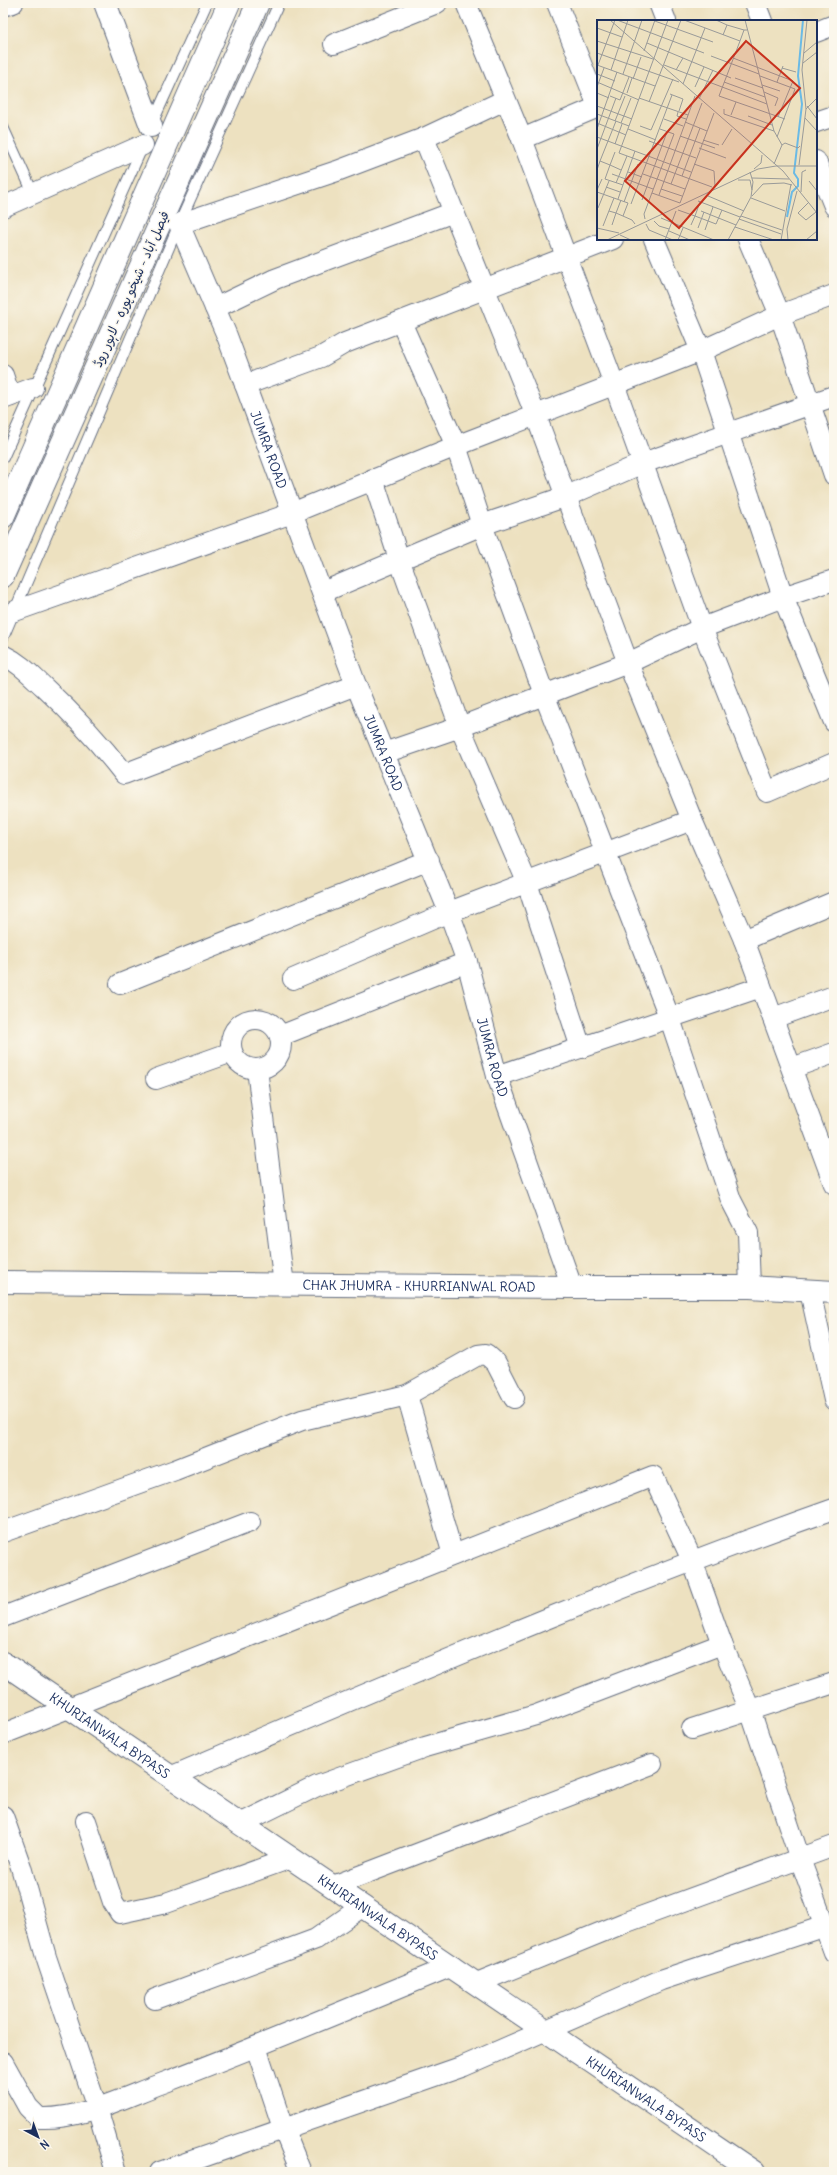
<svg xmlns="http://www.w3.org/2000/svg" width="837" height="2175" font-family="Delius,'Playpen Sans Arabic',sans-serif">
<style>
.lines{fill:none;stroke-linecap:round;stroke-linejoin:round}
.lane-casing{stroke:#646d80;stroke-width:12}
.street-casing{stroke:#646d80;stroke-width:22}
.secondary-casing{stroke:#646d80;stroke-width:24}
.primary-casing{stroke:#646d80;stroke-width:24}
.highway-casing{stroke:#646d80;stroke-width:24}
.lane{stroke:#fff;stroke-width:10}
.street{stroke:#fff;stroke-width:20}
.secondary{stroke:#fff;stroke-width:22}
.primary{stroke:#fff;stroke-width:22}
.highway{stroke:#fff;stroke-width:22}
.labels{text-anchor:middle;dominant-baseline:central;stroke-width:3;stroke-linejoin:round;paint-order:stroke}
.street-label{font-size:13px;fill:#1b2f5e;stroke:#fbf7ec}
.inset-river{fill:none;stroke:#6abae5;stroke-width:2}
.inset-road{fill:none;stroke:#999a99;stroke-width:1}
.view{fill:#c8321e;fill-opacity:0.15;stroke:#c8321e;stroke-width:2}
.inset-edge{fill:none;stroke:#1b2f5e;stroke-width:2}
</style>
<rect width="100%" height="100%" fill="#fbf7ec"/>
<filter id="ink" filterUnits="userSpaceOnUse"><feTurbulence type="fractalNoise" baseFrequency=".025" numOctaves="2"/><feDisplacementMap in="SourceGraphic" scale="8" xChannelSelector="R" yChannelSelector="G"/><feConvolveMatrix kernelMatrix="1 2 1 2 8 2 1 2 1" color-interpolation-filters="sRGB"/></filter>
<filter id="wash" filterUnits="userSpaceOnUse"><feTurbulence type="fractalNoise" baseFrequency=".012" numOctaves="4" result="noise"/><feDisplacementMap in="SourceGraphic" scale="16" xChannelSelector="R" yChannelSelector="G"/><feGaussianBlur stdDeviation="0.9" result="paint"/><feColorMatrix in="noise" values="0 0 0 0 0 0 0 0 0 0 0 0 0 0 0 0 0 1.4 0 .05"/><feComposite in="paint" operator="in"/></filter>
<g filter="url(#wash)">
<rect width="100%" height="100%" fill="#ede1c0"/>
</g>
<g filter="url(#ink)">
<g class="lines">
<g class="lane-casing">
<g id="lane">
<polyline points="152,124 207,3"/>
<polyline points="3,127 33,193"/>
<polyline points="3,458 142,148"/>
<polyline points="3,638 179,224 279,3"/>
</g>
</g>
<g class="street-casing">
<g id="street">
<polyline points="466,3 522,139 614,384 702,628 767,792 834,763"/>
<polyline points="557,3 598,106"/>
<polyline points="659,3 666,21"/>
<polyline points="755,3 762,21"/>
<polyline points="3,6 13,3"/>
<polyline points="816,32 834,25"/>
<polyline points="334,44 437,3"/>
<path id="s1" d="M505,100L424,138L337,171L179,224L227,336L356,685L449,912L467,962L497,1076L572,1287"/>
<polyline points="816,122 834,116"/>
<polyline points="424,138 536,416 628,663 692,820 744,940 834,1184"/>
<polyline points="522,139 598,107"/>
<polyline points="816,161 834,206"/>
<polyline points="3,207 143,145"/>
<polyline points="654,239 701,351 783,597 834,722"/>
<polyline points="748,239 780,315 834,475"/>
<polyline points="215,308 275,279 454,212"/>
<polyline points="401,322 456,446 482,525 544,694 670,1019 731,1200 748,1233 750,1287"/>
<polyline points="3,375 10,396"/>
<polyline points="245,385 321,357 345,343 613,239"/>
<polyline points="3,399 33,388"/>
<polyline points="373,479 399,559 460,727 527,883 581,1048"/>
<polyline points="323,592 482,525 567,496 643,463 834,396"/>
<polyline points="15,611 292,513 456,446 701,351 780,315 834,295"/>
<path d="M3,655C20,663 31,675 44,687C73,714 100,743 124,774L356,685"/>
<polyline points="384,753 460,727 628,663 702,628 783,597 834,580"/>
<polyline points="744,940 834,902"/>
<polyline points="293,979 449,912 692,820"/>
<polyline points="120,984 429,860"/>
<polyline points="773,1018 834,996"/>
<circle cx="256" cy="1044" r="25"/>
<polyline points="280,1036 467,962"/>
<polyline points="792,1068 834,1053"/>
<polyline points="257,1069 284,1285"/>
<polyline points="497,1076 761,987"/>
<polyline points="156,1079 232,1052"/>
<polyline points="810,1291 834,1400"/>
<polyline points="407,1395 453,1555"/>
<polyline points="3,1532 175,1470 302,1420 407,1395 478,1355 486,1354 496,1363 514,1398"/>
<polyline points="3,1617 250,1522"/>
<polyline points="692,1729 834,1683"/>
<polyline points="3,1734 653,1476 692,1560 722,1644 750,1710 800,1859 834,1952"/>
<path d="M170,1777C390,1684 609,1588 834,1509"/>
<polyline points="3,1816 21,1867 46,1957 97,2108 116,2172"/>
<polyline points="86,1821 113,1902 120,1913 166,1903 291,1858"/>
<polyline points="240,1824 317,1786 425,1747 536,1715 722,1644"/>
<polyline points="333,1886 652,1764"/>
<polyline points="477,1983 624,1923 834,1846"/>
<polyline points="155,1999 316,1939 363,1906"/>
<polyline points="256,2047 283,2128 301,2172"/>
<path d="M3,2062L28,2107L39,2118C81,2120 124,2097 163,2083C260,2046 356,2006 452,1966"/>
<polyline points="160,2172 464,2066 661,1980 825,1926"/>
</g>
</g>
<g class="secondary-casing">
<g id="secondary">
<polyline points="105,3 151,126"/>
<path id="s2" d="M3,1663L754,2172"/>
</g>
</g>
<g class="primary-casing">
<g id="primary">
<path id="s3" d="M3,1282L572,1287H750L834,1292"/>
</g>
</g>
<g class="highway-casing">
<g id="highway">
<polyline points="3,517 229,3"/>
<polyline points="3,576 258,3"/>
</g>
</g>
<use href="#lane" class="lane"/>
<use href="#street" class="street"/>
<use href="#secondary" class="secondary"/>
<use href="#primary" class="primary"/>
<use href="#highway" class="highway"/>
</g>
</g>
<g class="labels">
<g class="street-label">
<text transform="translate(131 289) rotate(-66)">فیصل آباد - شیخو پورہ - لاہور روڈ</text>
<text stroke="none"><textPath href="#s1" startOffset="592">JUMRA ROAD</textPath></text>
<text stroke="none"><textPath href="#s1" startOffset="916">JUMRA ROAD</textPath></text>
<text stroke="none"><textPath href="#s1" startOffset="1240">JUMRA ROAD</textPath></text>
<text stroke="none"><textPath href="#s3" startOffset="416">CHAK JHUMRA - KHURRIANWAL ROAD</textPath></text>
<text stroke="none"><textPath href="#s2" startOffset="129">KHURIANWALA BYPASS</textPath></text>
<text stroke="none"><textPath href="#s2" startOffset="453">KHURIANWALA BYPASS</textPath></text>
<text stroke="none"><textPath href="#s2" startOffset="777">KHURIANWALA BYPASS</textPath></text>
</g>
</g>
<g transform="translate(597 20)">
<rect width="220" height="220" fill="#ede1c0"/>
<path class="inset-river" d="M190,197L195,172L201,166V159L197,153L205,84L201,56L206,0"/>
<path class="inset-road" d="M13,0L186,151L220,193M20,0L107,33M55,0L116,22M71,0L22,133L115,167M87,0L143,21M119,0L130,5M148,0L177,111L185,125L177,144M0,8L25,17M150,10H147L143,21L122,76L188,99M126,15L130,5L147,10M0,21L56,39M50,23L134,58M47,31L58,0M0,33L82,62M207,33L220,22M114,36L162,54M136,38L196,61L181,97M206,43L220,32M0,45L58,66M1,45L18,0M67,45L170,84M185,48L199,52M14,50L31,0M79,50L86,38M0,54L18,61M26,54L45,0M163,56L198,69L180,117M138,58L166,68M36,59L44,37M0,62L42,80M127,62L168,77M180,62L186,46M86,64L108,8M165,65L183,71M0,67L7,48M98,67L107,47M167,72L181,78L178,86M0,73L12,78M30,73L35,58M73,74L86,79L82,91M13,76L23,80L32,57M42,78L91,95M102,79L116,50M52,82L84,0M0,86L35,99M210,86L220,99M127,89V94L177,111M209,89L205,50L210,0M81,92L80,96L89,99M0,94L32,106M134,95L139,82M151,96L175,105M208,98L220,111M67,99L86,106M18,101L28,76M88,102L110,111M0,103L29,115M24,103L34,78M43,106L54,110L76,59M0,109L20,52M31,109L59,120M83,116L118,128M0,117L94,152M106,120L122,125M52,121L99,138M18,124L25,104M125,125L135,109M185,125L188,123L201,128L203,126M102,128L129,138M0,129L19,78M18,132L13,145L24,150M3,141L19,101M97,144L117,151L118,166M202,145L209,89L220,78M157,149L164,143L165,135M0,150L3,141L13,145L8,159L26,165M31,152L45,157M15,154L56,169M46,154L88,169M85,156L103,108M155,158L192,159M141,160H153L155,170M212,161L220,171M19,163L30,136M74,164L105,83M9,167L23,172M64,169L85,176M0,170L5,159M0,172L31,183L26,196M204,172L205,152L209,150M55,173L83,183L117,93M62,175L98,76M111,176L147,191M155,176L166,164L187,163L195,165M154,178L188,191M21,179L38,131M45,180L70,112M101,181L143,197M27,182L41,144M211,183L201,193L209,200L219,192M34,184L75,75M1,188L12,161M81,190L98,196L103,182M12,191L19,193L24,180M104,191L139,205M144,196L185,210M64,198L117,220M48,199L47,194L77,114L63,109M142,199L184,214M57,201L62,206L72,209M49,204L52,210L76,220M15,205L19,193L35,200L38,204M94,205L98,196L119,204L125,190M6,206L17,178M138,207L177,220M0,208L22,213M101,208L107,192M108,210L116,187M72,211L93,220M23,215L34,220M10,220L161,149L179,146H220M68,220L79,191M81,220L86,208M131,220L154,177L156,162L153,152M184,220L194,164M191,220L190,209L200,171M209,220L220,211"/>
<path class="view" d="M149,21L203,68L82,208L28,161Z"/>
<rect width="220" height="220" class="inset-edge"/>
</g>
<rect width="837" height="2175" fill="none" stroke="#fbf7ec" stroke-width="16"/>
<g transform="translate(38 2137) rotate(139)" stroke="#fbf7ec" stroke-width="3" paint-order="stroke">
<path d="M0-3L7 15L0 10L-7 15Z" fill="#1b2f5e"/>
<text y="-6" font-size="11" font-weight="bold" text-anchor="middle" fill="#1b2f5e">N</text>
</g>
</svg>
